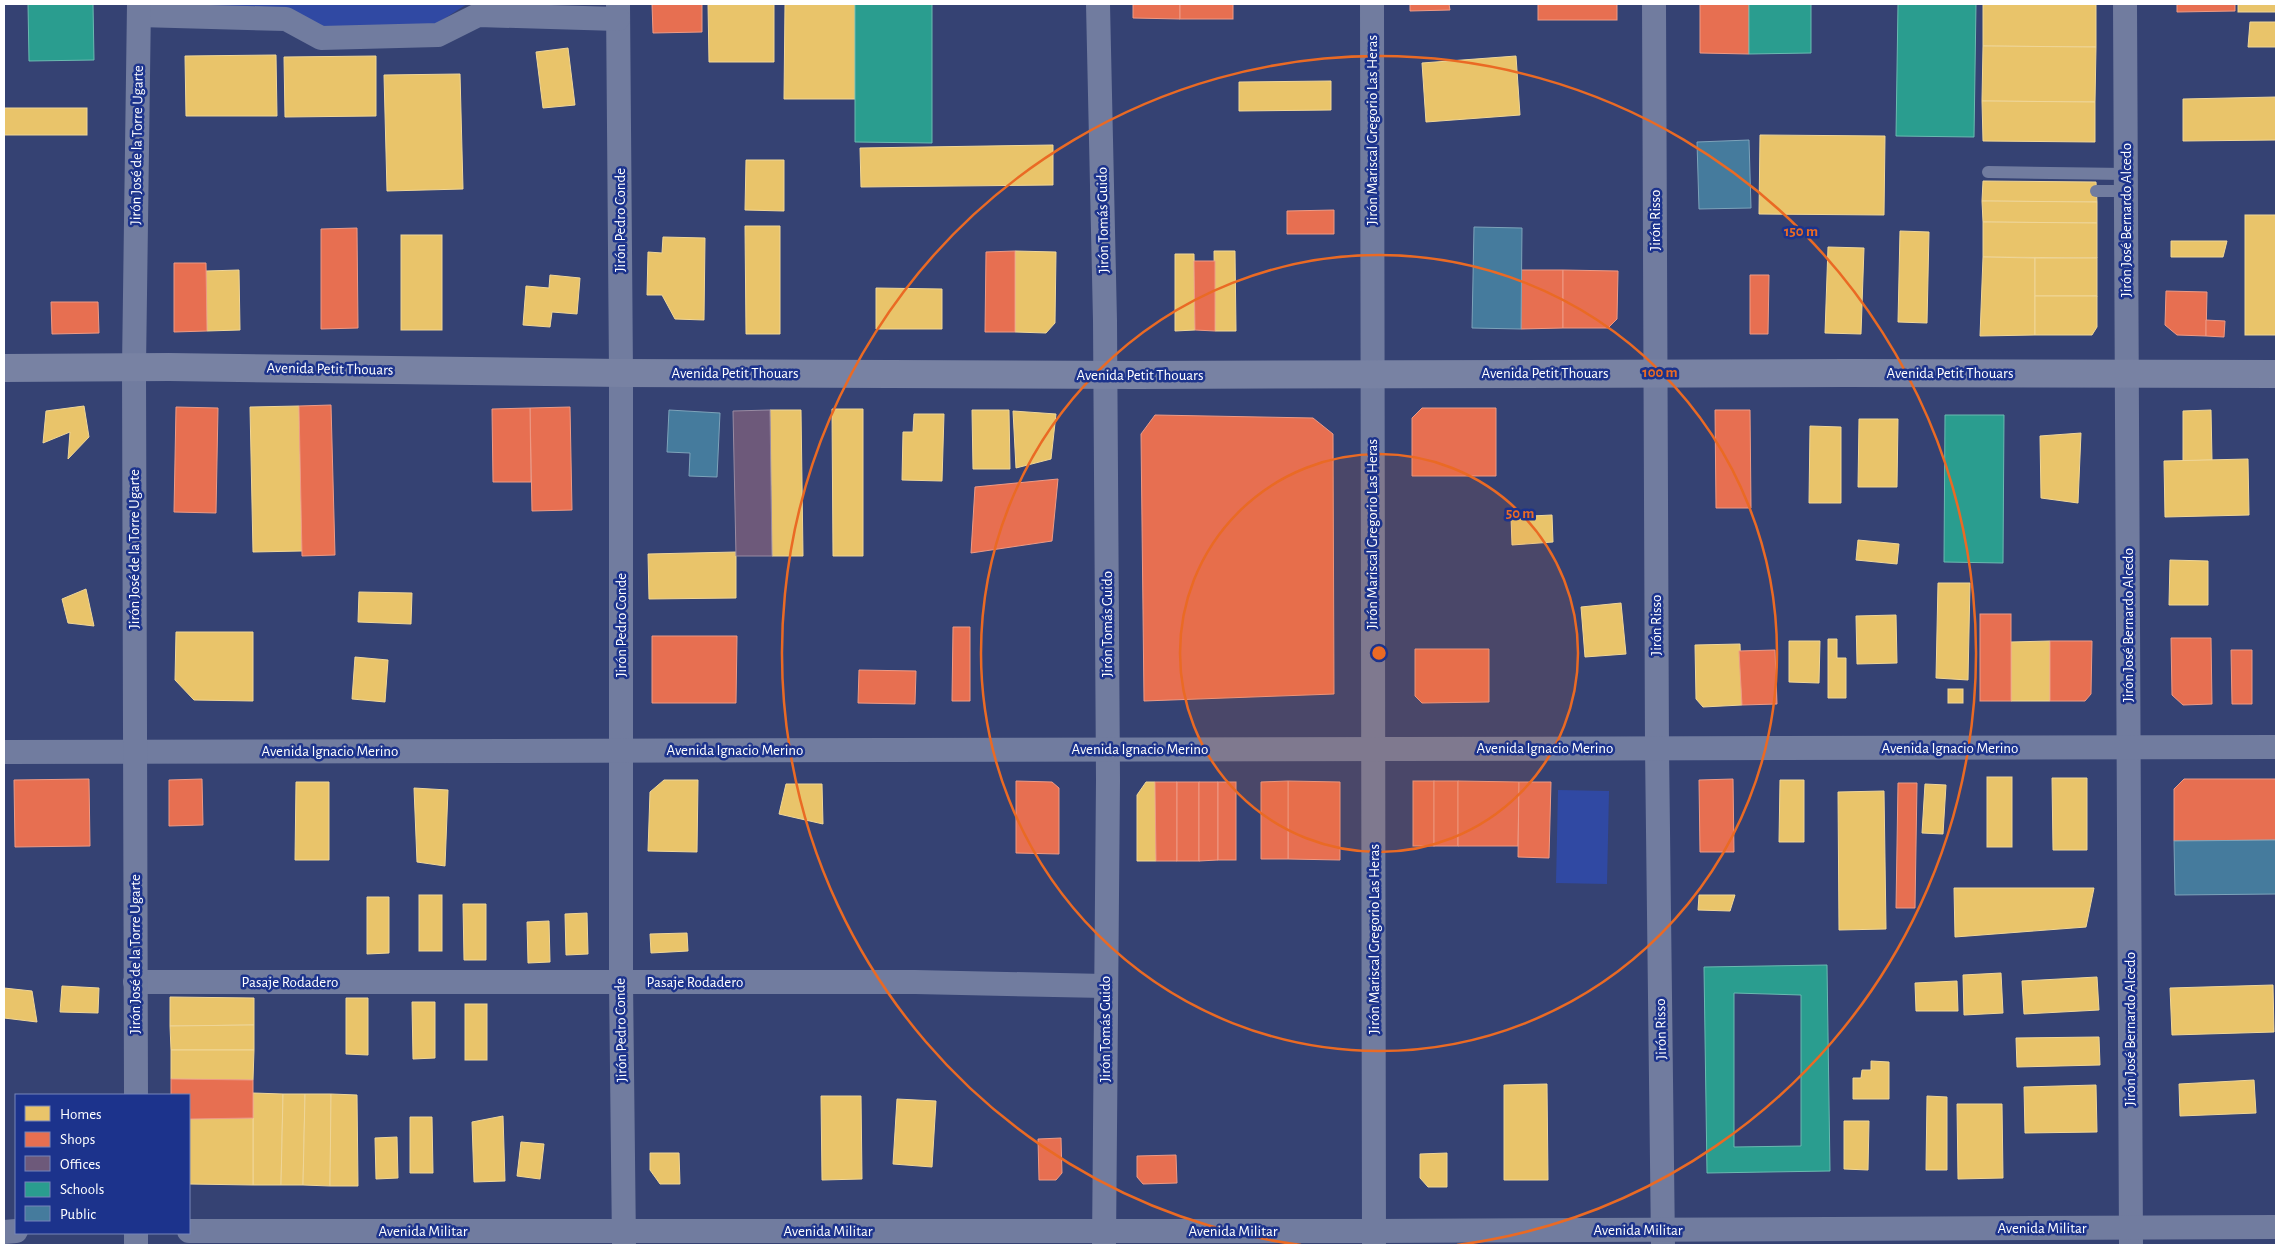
<svg xmlns="http://www.w3.org/2000/svg" width="2280" height="1249" font-family="'Alegreya Sans',sans-serif">
<style>
.green{fill:#3049a3}
.homes{fill:#e9c46a;stroke:#f0d697}
.shops{fill:#e76f51;stroke:#ee9a85}
.offices{fill:#6d597a;stroke:#998ba2}
.schools{fill:#2a9d8f;stroke:#6abab1;fill-rule:evenodd}
.public{fill:#457b9d;stroke:#7da3ba}
.lines{fill:none;stroke-linecap:round;stroke-linejoin:round}
.lane{stroke:#717c9f;stroke-width:12}
.street{stroke:#717c9f;stroke-width:24}
.secondary{stroke:#7882a3;stroke-width:28}
.ring{fill:none;stroke:#ea6a24;stroke-width:2.5}
.labels{text-anchor:middle;dominant-baseline:central;stroke-width:5;stroke-linejoin:round;paint-order:stroke}
.street-label{font-size:15px;fill:#fff;stroke:#1c338c}
.centre{fill:#ea6a24;stroke:#1c338c;stroke-width:2.5}
.ring-label{font-size:15px;text-anchor:middle;font-weight:bold;fill:#ea6a24;stroke:#1c338c;stroke-width:5;stroke-linejoin:round;paint-order:stroke}
</style>
<rect width="100%" height="100%" fill="#354273"/>
<g class="green">
<polygon points="162,4 467,4 436,24 327,29"/>
<polygon points="1558,790 1609,791 1607,884 1556,883"/>
</g>
<g class="homes">
<polygon points="708,4 774,4 774,62 709,62"/>
<polygon points="785,4 855,4 855,99 784,99"/>
<polygon points="1983,4 2096,4 2096,47 1983,46"/>
<rect x="2238" y="4" width="38" height="8"/>
<polygon points="2250,22 2276,22 2276,47 2248,47"/>
<polygon points="1983,46 2096,47 2095,102 1982,101"/>
<polygon points="568,48 575,105 543,108 536,52"/>
<polygon points="276,55 277,116 186,116 185,56"/>
<polygon points="376,56 376,116 285,117 284,57"/>
<polygon points="1516,56 1520,115 1426,122 1422,63"/>
<polygon points="460,74 463,189 387,191 384,75"/>
<polygon points="1331,81 1331,110 1239,111 1239,82"/>
<polygon points="2276,97 2276,140 2183,141 2183,99"/>
<polygon points="1982,101 2095,102 2095,142 1983,141"/>
<rect x="4" y="108" width="83" height="27"/>
<polygon points="1760,135 1885,136 1884,215 1759,214"/>
<polygon points="1053,145 1053,185 861,187 860,148"/>
<polygon points="746,160 784,160 784,211 745,210"/>
<polygon points="1983,181 2096,182 2097,202 1982,201"/>
<polygon points="1982,201 2097,202 2097,223 1983,222"/>
<rect x="2245" y="215" width="31" height="120"/>
<polygon points="1983,222 2097,223 2097,258 1983,257"/>
<polygon points="745,226 780,226 780,334 746,334"/>
<polygon points="1900,231 1929,232 1927,323 1898,322"/>
<rect x="401" y="235" width="41" height="95"/>
<polygon points="663,237 705,238 704,320 675,319 662,295 647,295 648,252 662,253"/>
<polygon points="2171,241 2227,241 2223,257 2171,257"/>
<polygon points="1828,247 1864,248 1861,334 1825,333"/>
<polygon points="1015,251 1056,252 1055,323 1046,333 1015,332"/>
<polygon points="1214,251 1235,251 1236,331 1215,331"/>
<polygon points="1175,254 1194,254 1195,330 1175,331"/>
<polygon points="1983,257 2035,258 2035,335 1980,336"/>
<rect x="2035" y="258" width="62" height="38"/>
<polygon points="239,270 240,330 207,331 206,271"/>
<polygon points="550,275 580,278 577,314 552,312 550,327 523,325 526,286 549,288"/>
<polygon points="876,288 942,289 942,329 876,329"/>
<polygon points="2035,296 2097,296 2097,327 2092,335 2035,335"/>
<polygon points="84,406 89,437 68,459 70,432 43,443 46,411"/>
<polygon points="299,406 302,551 253,552 250,407"/>
<polygon points="832,409 863,409 863,556 833,556"/>
<polygon points="770,410 801,410 803,556 772,556"/>
<polygon points="972,410 1009,410 1010,469 973,469"/>
<polygon points="2211,410 2212,460 2183,461 2183,411"/>
<polygon points="1013,411 1056,414 1051,459 1016,468"/>
<polygon points="914,414 944,414 942,481 902,480 903,432 913,432"/>
<polygon points="1859,419 1898,419 1897,487 1858,487"/>
<polygon points="1810,426 1841,427 1841,503 1809,503"/>
<polygon points="2081,433 2078,503 2041,498 2040,436"/>
<polygon points="2248,459 2249,515 2165,517 2164,461"/>
<polygon points="1552,515 1553,542 1512,545 1511,517"/>
<polygon points="1858,540 1899,544 1897,564 1856,560"/>
<polygon points="736,552 736,598 649,599 648,554"/>
<polygon points="2170,560 2208,561 2208,605 2169,605"/>
<polygon points="1938,583 1970,583 1968,680 1936,678"/>
<polygon points="86,589 94,626 68,623 62,599"/>
<polygon points="359,592 412,593 411,624 358,622"/>
<polygon points="1621,603 1626,654 1585,657 1581,607"/>
<polygon points="1896,615 1897,663 1857,664 1856,616"/>
<polygon points="176,632 253,632 253,701 194,700 175,680"/>
<polygon points="1828,639 1837,639 1837,658 1846,658 1846,698 1828,698"/>
<polygon points="1789,641 1820,641 1819,683 1789,682"/>
<polygon points="2050,641 2050,701 2011,701 2011,642"/>
<polygon points="1740,644 1742,705 1703,707 1696,699 1695,645"/>
<polygon points="355,657 388,660 385,702 352,699"/>
<rect x="1948" y="689" width="15" height="14"/>
<rect x="1987" y="777" width="25" height="70"/>
<polygon points="2052,778 2087,778 2087,850 2053,850"/>
<polygon points="664,780 698,780 697,852 648,851 650,792"/>
<polygon points="1780,780 1804,780 1804,842 1779,842"/>
<polygon points="296,782 329,782 329,860 295,860"/>
<polygon points="1146,782 1155,782 1156,861 1137,861 1137,795"/>
<polygon points="786,784 822,784 823,824 779,814"/>
<polygon points="1925,784 1946,785 1943,834 1922,833"/>
<polygon points="414,788 448,790 445,866 417,862"/>
<polygon points="1884,791 1886,929 1839,930 1838,792"/>
<polygon points="1954,888 2094,888 2086,927 1955,937"/>
<rect x="419" y="895" width="23" height="56"/>
<polygon points="1699,895 1735,895 1730,911 1698,910"/>
<polygon points="367,897 389,897 389,953 367,954"/>
<polygon points="463,904 486,904 486,960 464,960"/>
<polygon points="587,913 588,954 566,955 565,914"/>
<polygon points="549,921 550,962 528,963 527,922"/>
<polygon points="687,933 688,951 651,953 650,934"/>
<polygon points="2001,973 2003,1013 1964,1015 1963,975"/>
<polygon points="2097,977 2099,1010 2024,1014 2022,981"/>
<polygon points="1957,981 1958,1011 1916,1011 1915,983"/>
<polygon points="2273,985 2274,1032 2172,1035 2170,988"/>
<polygon points="62,986 99,988 98,1013 60,1012"/>
<polygon points="4,988 32,991 37,1022 4,1018"/>
<polygon points="170,997 254,998 254,1025 170,1026"/>
<polygon points="346,998 368,998 368,1055 346,1054"/>
<polygon points="412,1002 435,1002 435,1058 413,1059"/>
<rect x="465" y="1004" width="22" height="56"/>
<polygon points="254,1025 254,1050 171,1050 170,1026"/>
<polygon points="2099,1037 2100,1065 2017,1067 2016,1038"/>
<polygon points="171,1050 254,1050 253,1080 171,1079"/>
<polygon points="1871,1061 1889,1062 1889,1099 1853,1099 1853,1078 1861,1078 1862,1070 1871,1070"/>
<polygon points="2254,1080 2256,1113 2180,1116 2179,1084"/>
<polygon points="1547,1084 1548,1180 1504,1180 1504,1085"/>
<polygon points="2096,1085 2097,1132 2025,1133 2024,1087"/>
<polygon points="253,1093 283,1094 281,1185 253,1185"/>
<polygon points="283,1094 305,1094 303,1185 281,1185"/>
<polygon points="305,1094 331,1094 330,1186 303,1185"/>
<polygon points="331,1094 357,1095 358,1186 330,1186"/>
<polygon points="821,1096 861,1096 862,1179 822,1180"/>
<polygon points="1927,1096 1947,1097 1947,1170 1926,1170"/>
<polygon points="897,1099 936,1101 932,1167 893,1164"/>
<polygon points="1957,1104 2002,1104 2003,1178 1958,1179"/>
<polygon points="503,1116 505,1181 474,1182 472,1122"/>
<polygon points="410,1117 432,1117 433,1173 410,1173"/>
<polygon points="253,1118 253,1185 189,1184 189,1119"/>
<polygon points="1844,1121 1869,1121 1868,1170 1844,1169"/>
<polygon points="397,1137 398,1178 376,1179 375,1138"/>
<polygon points="521,1142 544,1144 540,1179 517,1176"/>
<polygon points="650,1153 679,1153 680,1184 660,1184 650,1170"/>
<polygon points="1447,1153 1447,1187 1428,1187 1420,1178 1420,1154"/>
</g>
<g class="shops">
<polygon points="652,4 702,4 702,32 653,33"/>
<polygon points="1133,4 1180,4 1180,19 1133,18"/>
<rect x="1180" y="4" width="53" height="15"/>
<polygon points="1410,4 1449,4 1450,10 1410,11"/>
<rect x="1538" y="4" width="79" height="16"/>
<polygon points="1700,4 1749,4 1749,54 1700,53"/>
<polygon points="2177,4 2235,4 2235,11 2177,12"/>
<polygon points="1334,210 1334,234 1287,234 1287,211"/>
<polygon points="357,228 358,328 321,329 321,229"/>
<polygon points="1015,251 1015,332 985,332 986,252"/>
<polygon points="1194,261 1215,261 1215,331 1195,330"/>
<polygon points="174,263 206,263 207,331 174,332"/>
<polygon points="1521,270 1563,270 1563,328 1521,329"/>
<polygon points="1563,270 1618,271 1617,319 1608,328 1563,328"/>
<polygon points="1750,275 1769,275 1768,334 1750,334"/>
<polygon points="2166,291 2207,292 2206,336 2177,335 2165,325"/>
<polygon points="51,302 98,302 99,333 52,334"/>
<polygon points="2206,320 2225,321 2224,337 2206,336"/>
<polygon points="331,405 335,555 302,556 299,406"/>
<polygon points="176,407 218,408 216,513 174,512"/>
<polygon points="570,407 572,510 532,511 530,408"/>
<polygon points="530,408 531,482 493,482 492,409"/>
<polygon points="1422,408 1496,408 1496,476 1412,476 1412,418"/>
<polygon points="1715,410 1750,410 1751,508 1716,508"/>
<polygon points="1155,415 1313,418 1333,434 1334,694 1144,701 1141,434"/>
<polygon points="1058,479 1052,541 971,553 975,487"/>
<rect x="1980" y="614" width="31" height="87"/>
<polygon points="953,627 970,627 970,701 952,701"/>
<polygon points="652,636 737,636 736,703 652,703"/>
<polygon points="2171,638 2211,638 2212,704 2183,705 2172,695"/>
<polygon points="2050,641 2092,641 2091,694 2085,701 2050,701"/>
<polygon points="1415,649 1489,649 1489,702 1422,703 1415,696"/>
<polygon points="1775,650 1777,704 1742,705 1739,651"/>
<polygon points="2231,650 2252,650 2252,704 2232,704"/>
<polygon points="859,670 916,671 915,704 858,703"/>
<polygon points="89,779 90,846 15,847 14,780"/>
<polygon points="202,779 203,825 169,826 169,780"/>
<polygon points="1733,779 1734,852 1700,852 1699,780"/>
<polygon points="2184,779 2276,779 2276,840 2174,841 2174,789"/>
<polygon points="1016,781 1052,782 1059,788 1059,854 1016,853"/>
<polygon points="1288,781 1340,782 1340,860 1288,859"/>
<polygon points="1288,781 1288,859 1261,859 1261,782"/>
<rect x="1413" y="781" width="21" height="65"/>
<rect x="1434" y="781" width="24" height="65"/>
<polygon points="1458,781 1519,782 1518,846 1458,846"/>
<polygon points="1155,782 1177,782 1177,861 1156,861"/>
<rect x="1177" y="782" width="22" height="79"/>
<polygon points="1199,782 1218,782 1218,860 1199,861"/>
<rect x="1218" y="782" width="18" height="78"/>
<polygon points="1519,782 1551,782 1549,858 1518,857"/>
<polygon points="1898,783 1917,783 1915,908 1896,908"/>
<polygon points="171,1079 253,1080 253,1118 189,1119 189,1095 171,1095"/>
<polygon points="1061,1138 1062,1173 1056,1180 1039,1180 1038,1139"/>
<polygon points="1176,1155 1177,1183 1143,1184 1137,1177 1137,1156"/>
</g>
<polygon class="offices" points="770,410 772,556 736,556 733,411"/>
<g class="schools">
<polygon points="28,4 93,4 94,60 29,61"/>
<polygon points="855,4 932,4 932,143 855,142"/>
<polygon points="1749,4 1811,4 1811,53 1749,54"/>
<polygon points="1898,4 1976,4 1974,137 1896,136"/>
<polygon points="1945,415 2004,415 2003,563 1944,562"/>
<path d="M1827,965L1830,1171L1707,1173L1704,967ZM1734,993L1801,995V1146L1734,1147Z"/>
</g>
<g class="public">
<polygon points="1749,140 1751,208 1699,209 1697,142"/>
<polygon points="1474,227 1522,228 1521,329 1472,328"/>
<polygon points="669,410 720,413 717,477 689,476 690,453 667,452"/>
<polygon points="2276,840 2276,894 2175,895 2174,841"/>
</g>
<g class="lines">
<g class="lane">
<polyline points="1988,172 2126,174"/>
<polyline points="2096,191 2126,191"/>
</g>
<g class="street">
<polyline points="618,4 621,373 621,982 624,1245"/>
<polyline points="1098,4 1105,321 1108,780 1104,1245"/>
<polyline points="1372,4 1374,1245"/>
<polyline points="1654,4 1657,748 1663,1245"/>
<polyline points="2125,4 2131,1245"/>
<polyline points="139,15 286,19 321,38 438,35 478,15 618,19"/>
<polyline points="4,752 2276,747"/>
<polyline points="135,982 915,982 1105,986"/>
<polyline points="136,1095 134,367 139,4"/>
<polyline points="189,1231 1374,1231 2276,1227"/>
<polyline points="4,1232 16,1231"/>
<polyline points="136,1233 136,1245"/>
</g>
<polyline class="secondary" points="4,368 169,367 621,373 1136,375 1847,373 2276,374"/>
</g>
<circle cx="1379" cy="653" r="199" fill="#ea6a24" fill-opacity=".12"/>
<g class="ring">
<circle cx="1379" cy="653" r="199"/>
<circle cx="1379" cy="653" r="398"/>
<path d="M1301 1245A597 597 0 1 1 1457 1245"/>
</g>
<g class="labels">
<g class="street-label">
<text transform="translate(1372 130) rotate(-90)">Jirón Mariscal Gregorio Las Heras</text>
<text transform="translate(137 145) rotate(-89)">Jirón José de la Torre Ugarte</text>
<text transform="translate(620 220) rotate(-90)">Jirón Pedro Conde</text>
<text transform="translate(1103 220) rotate(-91)">Jirón Tomás Guido</text>
<text transform="translate(1655 220) rotate(-90)">Jirón Risso</text>
<text transform="translate(2126 220) rotate(-90)">Jirón José Bernardo Alcedo</text>
<text transform="translate(330 369) rotate(1)">Avenida Petit Thouars</text>
<text x="735" y="373">Avenida Petit Thouars</text>
<text x="1545" y="373">Avenida Petit Thouars</text>
<text x="1950" y="373">Avenida Petit Thouars</text>
<text x="1140" y="375">Avenida Petit Thouars</text>
<text transform="translate(1372 534) rotate(-90)">Jirón Mariscal Gregorio Las Heras</text>
<text transform="translate(134 549) rotate(-90)">Jirón José de la Torre Ugarte</text>
<text transform="translate(1107 624) rotate(-90)">Jirón Tomás Guido</text>
<text transform="translate(621 625) rotate(-90)">Jirón Pedro Conde</text>
<text transform="translate(1656 625) rotate(-90)">Jirón Risso</text>
<text transform="translate(2128 625) rotate(-90)">Jirón José Bernardo Alcedo</text>
<text x="1545" y="748">Avenida Ignacio Merino</text>
<text x="1950" y="748">Avenida Ignacio Merino</text>
<text x="1140" y="749">Avenida Ignacio Merino</text>
<text x="735" y="750">Avenida Ignacio Merino</text>
<text x="330" y="751">Avenida Ignacio Merino</text>
<text transform="translate(1374 939) rotate(-90)">Jirón Mariscal Gregorio Las Heras</text>
<text transform="translate(135 954) rotate(-90)">Jirón José de la Torre Ugarte</text>
<text x="290" y="982">Pasaje Rodadero</text>
<text x="695" y="982">Pasaje Rodadero</text>
<text transform="translate(1105 1029) rotate(-90)">Jirón Tomás Guido</text>
<text transform="translate(1661 1029) rotate(-91)">Jirón Risso</text>
<text transform="translate(2130 1029) rotate(-90)">Jirón José Bernardo Alcedo</text>
<text transform="translate(621 1030) rotate(-91)">Jirón Pedro Conde</text>
<text x="2042" y="1228">Avenida Militar</text>
<text x="1638" y="1230">Avenida Militar</text>
<text x="423" y="1231">Avenida Militar</text>
<text x="828" y="1231">Avenida Militar</text>
<text x="1233" y="1231">Avenida Militar</text>
</g>
</g>
<circle cx="1379" cy="653" r="8" class="centre"/>
<g class="ring-label">
<text x="1801" y="236">150 m</text>
<text x="1660" y="377">100 m</text>
<text x="1520" y="518">50 m</text>
</g>
<rect width="2280" height="1249" fill="none" stroke="#ffffff" stroke-width="10"/>
<rect x="15" y="1094" width="175" height="140" fill="#1c338c" stroke="#7785ba"/>
<rect x="25" y="1106" width="25" height="15" fill="#e9c46a" stroke="#7785ba"/>
<text x="60" y="1119" font-size="15" fill="#ffffff">Homes</text>
<rect x="25" y="1132" width="25" height="15" fill="#e76f51" stroke="#7785ba"/>
<text x="60" y="1144" font-size="15" fill="#ffffff">Shops</text>
<rect x="25" y="1156" width="25" height="15" fill="#6d597a" stroke="#7785ba"/>
<text x="60" y="1169" font-size="15" fill="#ffffff">Offices</text>
<rect x="25" y="1182" width="25" height="15" fill="#2a9d8f" stroke="#7785ba"/>
<text x="60" y="1194" font-size="15" fill="#ffffff">Schools</text>
<rect x="25" y="1206" width="25" height="15" fill="#457b9d" stroke="#7785ba"/>
<text x="60" y="1219" font-size="15" fill="#ffffff">Public</text>
</svg>
